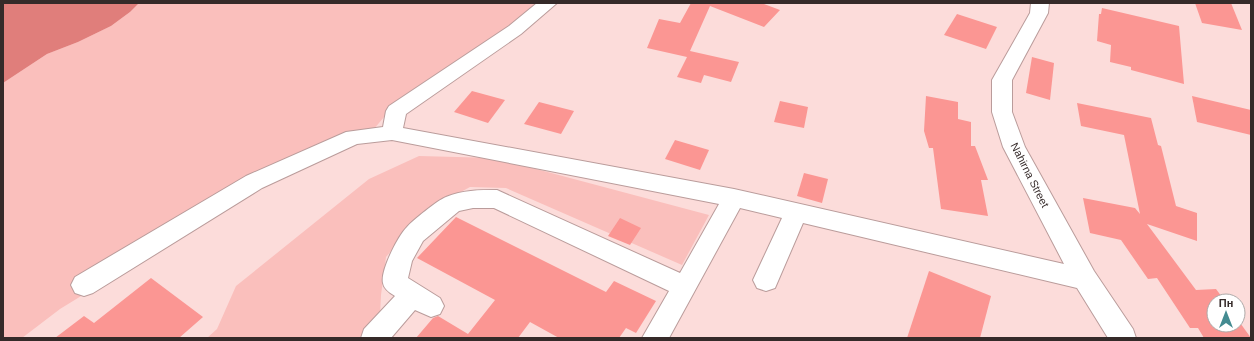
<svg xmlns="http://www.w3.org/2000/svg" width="1254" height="341" font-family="Helvetica,sans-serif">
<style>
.green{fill:#fabfbc}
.water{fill:#e07e7b}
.building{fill:#fb9693}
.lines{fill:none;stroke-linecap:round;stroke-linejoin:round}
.minor-casing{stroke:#ba9c9b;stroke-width:2}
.minor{fill:#fff;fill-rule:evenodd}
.labels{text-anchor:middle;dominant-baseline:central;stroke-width:3;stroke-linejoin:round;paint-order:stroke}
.street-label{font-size:11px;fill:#352a29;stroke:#fff}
</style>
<rect width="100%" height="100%" fill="#fcdcda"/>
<g class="green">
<polygon points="139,3 539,3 511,25 400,98 368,136 272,179 60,309 22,338 3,338 3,83 47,54 78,42 111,26 130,12"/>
<polygon points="419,156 495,158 709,215 682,265 506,188 470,187 424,212 386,257 381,295 380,316 359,338 207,338 217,329 236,286 369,179"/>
</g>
<polygon class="water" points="3,3 139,3 130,12 111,26 78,42 47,54 3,83"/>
<g class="building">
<polygon points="691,3 761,3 780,10 764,27 710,6 690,51 739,62 731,82 704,75 701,83 677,77 687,57 647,48 659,19 680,23"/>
<polygon points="1195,3 1231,3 1242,30 1202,23"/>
<polygon points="1102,8 1179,26 1184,84 1131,70 1131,67 1110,62 1111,45 1097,41 1099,14 1101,14"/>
<polygon points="957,14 997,27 986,49 944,35"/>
<polygon points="1032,57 1054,63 1050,100 1026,93"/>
<polygon points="472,91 505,100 488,123 454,112"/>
<polygon points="926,96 958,102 958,119 971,122 971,146 975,146 988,180 981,180 988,216 941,209 933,148 929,148 924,131"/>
<polygon points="1192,96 1251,110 1251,135 1197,122"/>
<polygon points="780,101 808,107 804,128 774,122"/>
<polygon points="539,102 574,111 561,134 524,124"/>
<polygon points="1077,103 1151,118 1158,145 1161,146 1176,206 1197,213 1197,241 1147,224 1196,290 1216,289 1225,301 1214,301 1214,325 1238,325 1238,320 1251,338 1204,338 1198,328 1190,328 1157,278 1148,279 1121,240 1090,233 1083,198 1135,208 1140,214 1124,135 1081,126"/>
<polygon points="675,140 709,150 700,170 665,159"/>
<polygon points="804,173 828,179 822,203 797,196"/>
<polygon points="456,217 606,292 614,281 656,301 636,333 626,328 619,338 559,338 530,322 518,338 416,338 433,318 438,316 468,334 495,300 417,258"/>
<polygon points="620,218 641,228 630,245 608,236"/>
<polygon points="929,271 991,296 980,338 907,338"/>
<polygon points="151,278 203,317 179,338 55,338 84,316 94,323"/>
</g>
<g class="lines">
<g class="minor-casing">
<path id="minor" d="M537,3H557L521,34L406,114L403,128L734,189L1064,264L1003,147L992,112V80L1030,13L1031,3H1049L1048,13L1012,80V112L1025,147L1094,271L1133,329L1136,338H1108L1077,288L803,223L775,288L766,291L757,288L753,280L782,218L740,208L669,338H642L669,291L494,208H473L459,211L423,241L412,261L408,278L440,298L444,306L440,314L431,317L415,310L391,338H361L364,329L395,296C390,293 384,289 383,283C380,271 398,236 407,227C412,221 438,200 446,197C462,190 479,190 497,190L680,273L719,204L392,140L357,144L262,188L93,293L84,296L75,293L71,285L75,277L246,176L346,132L383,127L386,111L389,106L509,26Z"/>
</g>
<use href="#minor" class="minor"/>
</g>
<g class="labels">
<g class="street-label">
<text transform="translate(1030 175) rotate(63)">Nahirna Street</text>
</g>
</g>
<rect width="1254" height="341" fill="none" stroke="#352a29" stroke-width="8"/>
<g transform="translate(1226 313)"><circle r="19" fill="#ffffff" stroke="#aeaaa9"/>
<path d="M0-3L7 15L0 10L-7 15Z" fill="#448b91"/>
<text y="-6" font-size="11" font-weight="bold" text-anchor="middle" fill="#352a29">Пн</text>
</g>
</svg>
